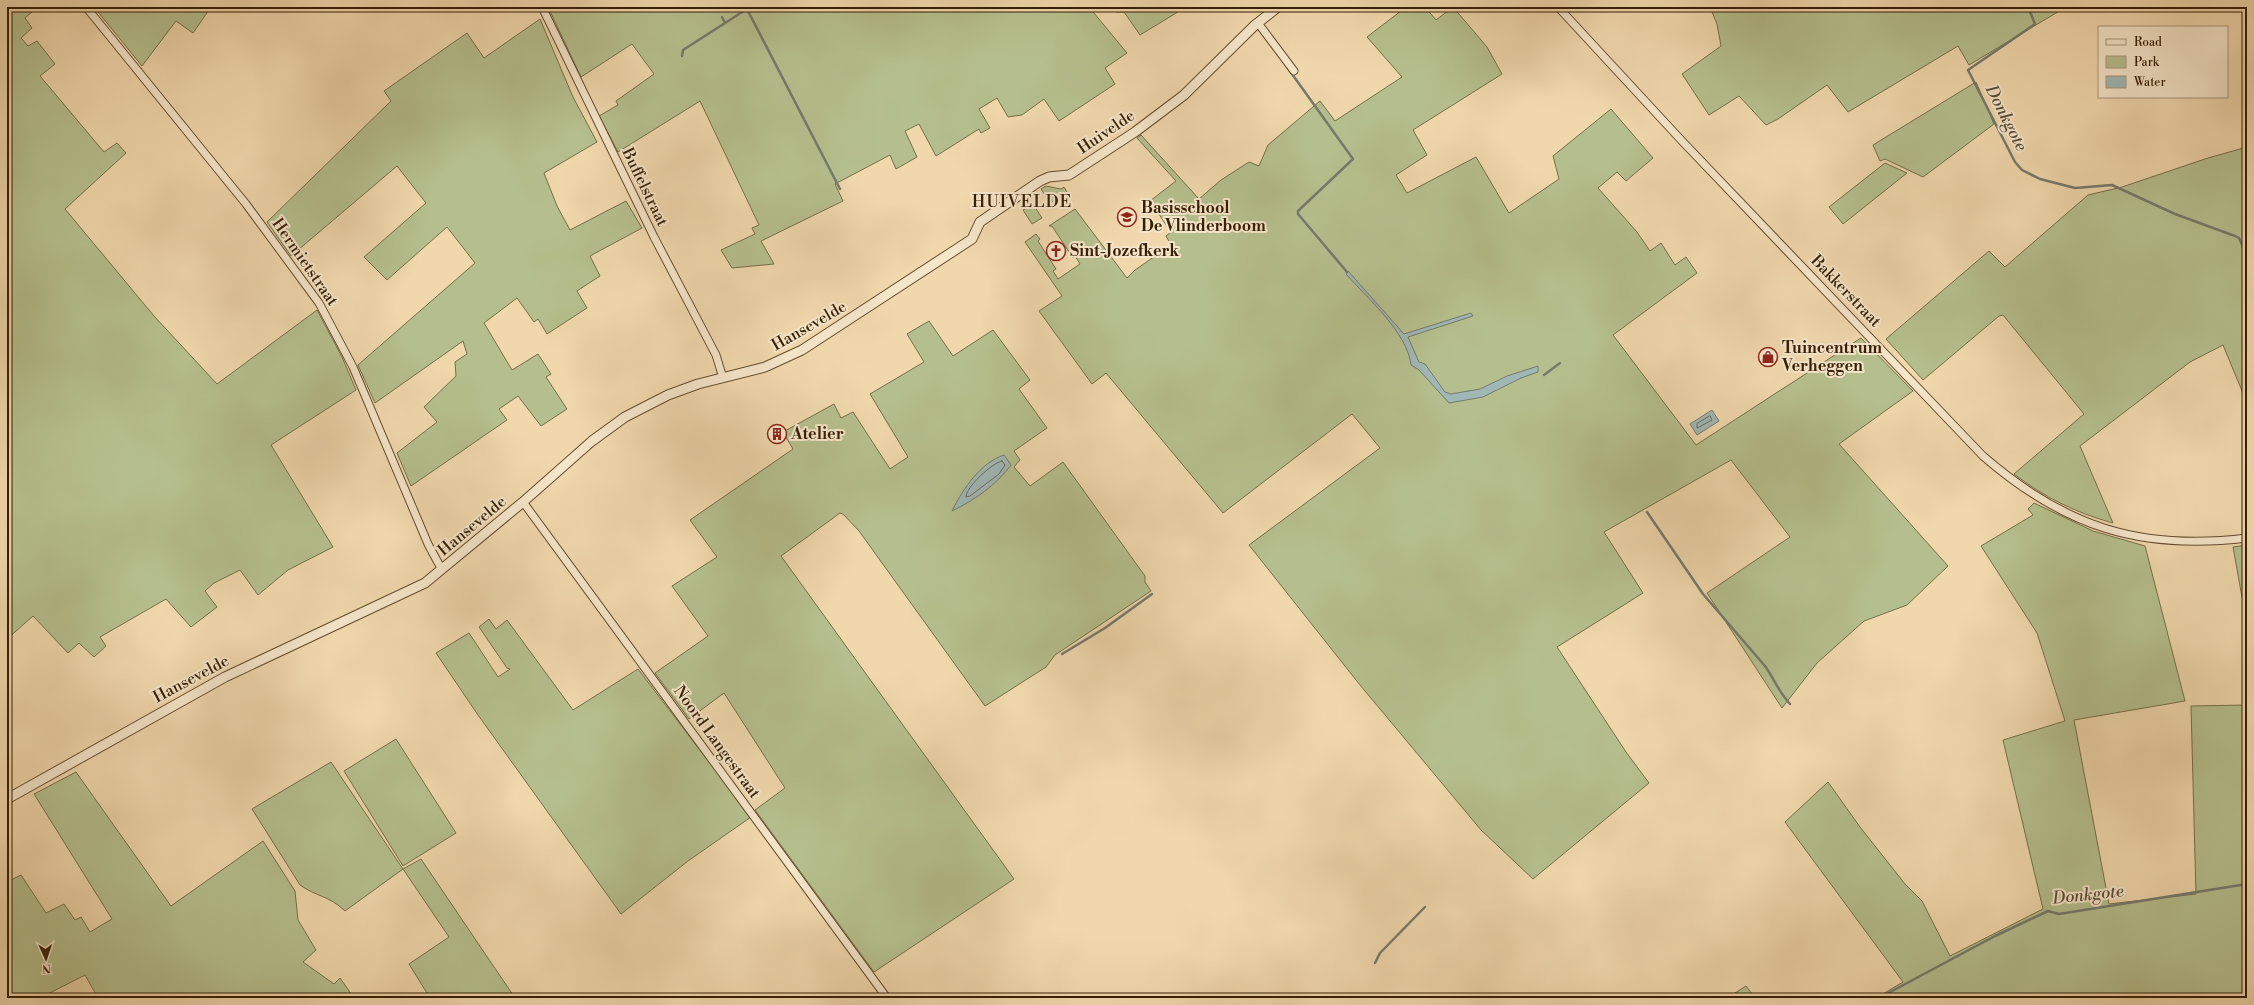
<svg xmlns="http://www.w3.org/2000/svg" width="2254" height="1005" font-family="'Libre Bodoni',serif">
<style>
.green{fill:#b5bf8d;stroke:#766f48}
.water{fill:#9fb7b5;stroke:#757a6e}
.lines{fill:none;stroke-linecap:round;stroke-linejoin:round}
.shore{stroke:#6b6b5c;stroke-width:1}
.stream{stroke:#757a6e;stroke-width:2.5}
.minor-casing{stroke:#654d2e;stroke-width:9}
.tertiary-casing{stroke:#654d2e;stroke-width:11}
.minor{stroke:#f5e5c9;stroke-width:7}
.tertiary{stroke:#f5e5c9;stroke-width:9}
.labels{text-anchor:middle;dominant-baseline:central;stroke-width:4;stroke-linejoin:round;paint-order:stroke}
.street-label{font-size:16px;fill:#371f04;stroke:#f5e5c9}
.poi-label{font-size:16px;font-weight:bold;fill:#371f04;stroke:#f5e5c9;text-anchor:start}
.water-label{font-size:17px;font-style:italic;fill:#564d39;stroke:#f5e5c9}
.neighbourhood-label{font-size:17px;letter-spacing:1px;fill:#371f04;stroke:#f5e5c9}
</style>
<rect width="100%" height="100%" fill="#f0d7ac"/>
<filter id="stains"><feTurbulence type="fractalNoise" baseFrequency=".005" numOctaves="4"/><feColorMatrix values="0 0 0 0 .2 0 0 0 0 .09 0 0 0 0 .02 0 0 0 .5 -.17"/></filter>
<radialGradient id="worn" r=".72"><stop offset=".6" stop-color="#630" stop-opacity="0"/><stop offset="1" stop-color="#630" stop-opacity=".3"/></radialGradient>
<g class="green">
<polygon points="7,7 38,7 25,18 32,28 21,38 28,46 37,41 55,64 40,76 104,152 117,143 126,153 65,209 154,316 217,384 317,310 342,357 356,390 271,445 333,547 288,570 258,595 240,570 214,583 205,591 217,607 191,627 166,599 100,637 106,646 94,657 79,643 68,653 33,616 7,639"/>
<polygon points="94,7 211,7 193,33 176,21 142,66"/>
<polygon points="548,7 1089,7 1127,53 1105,68 1115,84 1059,121 1044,99 1022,115 1008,117 997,98 979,109 990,128 981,133 979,129 936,156 919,124 905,131 917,157 896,169 890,155 835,184 843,201 761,241 774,264 732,268 721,250 755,234 752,228 759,225 700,101 618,152 599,116 618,105 616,101 654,74 632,44 581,77"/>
<polygon points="1112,7 1186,7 1140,35 1124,12 1116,12"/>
<polygon points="1406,7 1425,7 1436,20 1453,7 1487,47 1502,74 1413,130 1427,155 1396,175 1407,193 1476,157 1509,213 1559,179 1553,156 1611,109 1653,158 1626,181 1617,172 1598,188 1637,232 1650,251 1661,243 1675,265 1686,257 1697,273 1613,335 1696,445 1861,338 1913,391 1839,444 1948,566 1907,605 1864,621 1817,663 1782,708 1707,593 1790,537 1731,460 1604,532 1643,593 1557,647 1626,752 1649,783 1533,879 1481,830 1360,685 1249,545 1380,448 1352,414 1223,513 1106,373 1092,384 1039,311 1062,296 1025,242 1036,234 1040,239 1038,241 1056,269 1053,271 1058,279 1080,264 1075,256 1073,258 1052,226 1049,226 1075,209 1127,278 1135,270 1171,245 1166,236 1171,232 1150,201 1176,181 1137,138 1141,135 1199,199 1221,180 1249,162 1259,166 1268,145 1320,101 1335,121 1402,77 1367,37"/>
<polygon points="1710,7 2066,7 1969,65 1958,46 1848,112 1827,85 1778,119 1766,125 1739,96 1709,115 1682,74 1721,46 1717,24"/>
<polygon points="540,19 573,97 597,142 544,173 557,206 570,230 626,201 642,228 590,256 600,276 577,291 587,308 547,334 538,319 534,322 517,298 484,323 512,370 538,354 551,374 546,377 567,409 541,426 518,396 499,409 507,420 411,486 397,453 437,422 424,407 456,376 455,362 467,354 463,341 375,403 358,365 475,263 447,227 387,280 364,257 426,203 397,166 291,256 267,222 391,101 384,91 467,33 484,58"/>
<polygon points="1976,82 1994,124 1923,177 1885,159 1880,161 1873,145"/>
<path d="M2247,147V403L2223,345L2190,362L2080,446L2113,523C2076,513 2044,497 2014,474L2084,414L2003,315L1999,316L1923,380L1886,339L1989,251L2005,267L2088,195L2122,187L2208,158Z"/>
<polygon points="1885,163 1907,173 1843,224 1829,207"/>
<polygon points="1046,186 1061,189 1064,187 1067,192 1050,203 1041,189"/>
<polygon points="1033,204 1042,218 1032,224 1023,210"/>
<polygon points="929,321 953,356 993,330 1030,380 1019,389 1047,428 1014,451 1020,460 1014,467 1030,486 1063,462 1145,576 1145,582 1151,591 1055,655 1046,667 985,706 859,531 843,514 840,513 781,556 1014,879 874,972 755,810 785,788 724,693 689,719 655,673 708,636 672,586 717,557 690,520 793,449 783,432 834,404 841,418 853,412 890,469 908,457 870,394 924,362 907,334"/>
<polygon points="2034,503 2093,531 2145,546 2185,701 2074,720 2109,904 2196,894 2191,706 2247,705 2247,998 1876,998 1903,982 1785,822 1828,782 1860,827 1905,884 1922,901 1950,956 2043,909 2003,740 2065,721 2037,633 1981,546 2033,515 2028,509"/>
<polygon points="2247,545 2247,625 2233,547"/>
<polygon points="489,619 496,629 507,620 573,710 638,669 751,817 688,861 621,914 478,715 436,653 469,633 498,677 510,669 507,668 479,627"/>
<polygon points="396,739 456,833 403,866 344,771"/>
<path d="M331,762L403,869L421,859L515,998H430L409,964L449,937L403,869L345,911C328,895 317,897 300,885L252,809Z"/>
<polygon points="76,772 171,906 263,841 295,891 298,920 316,950 303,962 334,984 340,978 354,998 98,998 85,975 40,998 7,998 7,882 21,875 46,913 64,904 75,920 81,917 90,932 112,919 34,794"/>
<polygon points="1746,986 1755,998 1727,998"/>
</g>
<g class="water">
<path d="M1348,271L1404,334L1471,313L1473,316L1408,337L1419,362L1425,364L1445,392L1451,394L1480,389L1507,376L1538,366V372L1521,378L1483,397L1449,403L1419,370L1411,365C1407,332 1368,299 1346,274Z"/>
<polygon points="1712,410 1719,421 1697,435 1690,424"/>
<path d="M1004,455L1011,465C996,485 975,500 952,511C963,489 980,463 1004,455Z"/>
</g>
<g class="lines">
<g class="shore">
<polygon points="1710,416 1712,420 1697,428 1697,424"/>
<path d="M1002,461L1005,465L999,474L970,496L966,497C966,487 992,463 1002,461Z"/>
</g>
<g class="stream">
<polyline points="2028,7 2035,24 1968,70 2015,162 2022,170 2040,179 2075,188 2112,185 2175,214 2235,236 2239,238 2247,256"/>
<polyline points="747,9 840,189"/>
<polyline points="722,17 725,23"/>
<polyline points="682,56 683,50 750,7"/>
<polyline points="1287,67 1353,159 1298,211 1298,214 1347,272"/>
<polyline points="1544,375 1560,363"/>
<path d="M1647,512L1703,594L1765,666C1775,680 1778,691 1790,704"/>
<polyline points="1062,654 1105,628 1152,594"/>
<polyline points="1375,963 1380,953 1425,907"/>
<polyline points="1879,998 1995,936 2048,911 2059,914 2247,884"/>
</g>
<g class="minor-casing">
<g id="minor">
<polyline points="86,7 246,204 319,303 353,367 428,544 442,570"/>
<polyline points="542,7 654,237 716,355 723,378"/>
<path d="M1558,7L1682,141L1983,456C2065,527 2140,551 2247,538"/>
<polyline points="1258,23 1294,71"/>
<polyline points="523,502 887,998"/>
</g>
</g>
<g class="tertiary-casing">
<polyline id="tertiary" points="7,799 225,677 425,583 523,502 592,441 625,417 668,395 698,384 765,367 802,350 972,239 980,222 1040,181 1049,177 1069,175 1135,132 1184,95 1255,25 1278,7"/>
</g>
<use href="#minor" class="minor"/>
<use href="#tertiary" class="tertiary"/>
</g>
<defs>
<g id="school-ring" transform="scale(1)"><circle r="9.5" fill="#f5e5c9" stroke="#8f2418" stroke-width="1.5"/><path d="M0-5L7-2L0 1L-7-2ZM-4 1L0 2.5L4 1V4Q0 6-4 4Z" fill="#8f2418"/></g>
<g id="church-ring" transform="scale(1)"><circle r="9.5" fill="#f5e5c9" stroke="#8f2418" stroke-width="1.5"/><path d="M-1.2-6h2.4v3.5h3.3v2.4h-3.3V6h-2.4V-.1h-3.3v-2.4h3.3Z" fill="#8f2418"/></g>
<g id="shop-ring" transform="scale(1)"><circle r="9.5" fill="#f5e5c9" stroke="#8f2418" stroke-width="1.5"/><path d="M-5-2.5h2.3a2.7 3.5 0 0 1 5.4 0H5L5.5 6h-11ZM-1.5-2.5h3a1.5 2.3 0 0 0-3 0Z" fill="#8f2418"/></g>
<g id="building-ring" transform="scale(1)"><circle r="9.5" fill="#f5e5c9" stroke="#8f2418" stroke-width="1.5"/><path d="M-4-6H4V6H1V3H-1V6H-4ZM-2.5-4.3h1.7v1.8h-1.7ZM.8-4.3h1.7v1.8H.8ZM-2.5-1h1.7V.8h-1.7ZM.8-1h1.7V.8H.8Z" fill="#8f2418"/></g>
</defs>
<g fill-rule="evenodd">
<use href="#school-ring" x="1127" y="217"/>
<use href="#church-ring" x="1056" y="251"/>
<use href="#shop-ring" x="1768" y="357"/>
<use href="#building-ring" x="777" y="434"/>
</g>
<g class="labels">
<g class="street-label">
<text transform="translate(1106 132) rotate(-34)">Huivelde</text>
<text transform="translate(645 187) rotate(64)">Buffelstraat</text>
<text transform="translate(305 262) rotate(55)">Hermietstraat</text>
<text transform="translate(1846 291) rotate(46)">Bakkerstraat</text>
<text transform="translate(809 326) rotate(-30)">Hansevelde</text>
<text transform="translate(472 526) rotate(-40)">Hansevelde</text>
<text transform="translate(191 679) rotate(-28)">Hansevelde</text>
<text transform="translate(717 742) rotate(54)">Noord Langestraat</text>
</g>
<g class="poi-label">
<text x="1141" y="208">Basisschool<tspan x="1141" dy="18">De Vlinderboom</tspan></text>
<text x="1070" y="251">Sint-Jozefkerk</text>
<text x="1782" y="348">Tuincentrum<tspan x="1782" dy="18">Verheggen</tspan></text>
<text x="791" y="434">Atelier</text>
</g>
<g class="water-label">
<text transform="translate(2006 118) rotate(63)">Donkgote</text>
<text transform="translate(2088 895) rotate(-6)">Donkgote</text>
</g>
<g class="neighbourhood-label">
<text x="1022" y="202">HUIVELDE</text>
</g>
</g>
<rect width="2254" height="1005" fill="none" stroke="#f0d7ac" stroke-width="24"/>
<rect x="8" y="8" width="2238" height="989" fill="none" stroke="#371f04" stroke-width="2"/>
<rect x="12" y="12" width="2230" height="981" fill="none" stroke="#371f04"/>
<rect x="2098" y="26" width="130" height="72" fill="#f5e5c9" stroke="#a9967a"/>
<rect x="2106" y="39" width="20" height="6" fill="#f5e5c9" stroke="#a9967a"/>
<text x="2134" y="46" font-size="12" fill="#371f04">Road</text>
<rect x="2106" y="56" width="20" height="12" fill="#b5bf8d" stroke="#a9967a"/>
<text x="2134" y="66" font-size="12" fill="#371f04">Park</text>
<rect x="2106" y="76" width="20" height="12" fill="#9fb7b5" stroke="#a9967a"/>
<text x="2134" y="86" font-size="12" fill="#371f04">Water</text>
<g transform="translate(46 959) rotate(177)" stroke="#f5e5c9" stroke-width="3" paint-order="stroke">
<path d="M0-3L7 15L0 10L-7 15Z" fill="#371f04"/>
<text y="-6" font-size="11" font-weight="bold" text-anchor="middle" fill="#371f04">N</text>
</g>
<rect width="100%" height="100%" filter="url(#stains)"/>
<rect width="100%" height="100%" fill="url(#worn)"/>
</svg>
